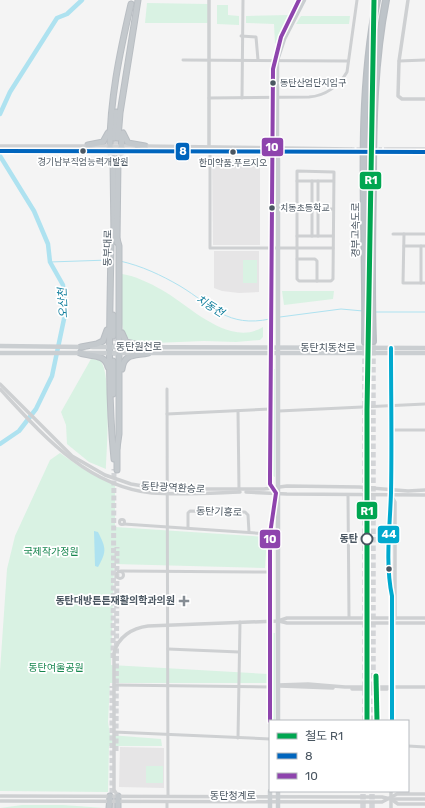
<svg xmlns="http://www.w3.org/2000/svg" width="425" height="808" font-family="Rubik,'Noto Sans KR',sans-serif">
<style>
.education{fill:#e6e5e6}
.green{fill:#d9f2e3}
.water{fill:#aee2f0}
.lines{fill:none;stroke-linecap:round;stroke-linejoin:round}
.stream{stroke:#aee2f0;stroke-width:1}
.river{stroke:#aee2f0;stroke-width:4.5}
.tertiary-tunnel{stroke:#d2d4d7;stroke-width:3.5;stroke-dasharray:3.5 2;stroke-linecap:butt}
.trunk-tunnel{stroke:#d2d4d7;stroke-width:5;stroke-dasharray:5 2.5;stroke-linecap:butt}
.motorway-tunnel{stroke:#d2d4d7;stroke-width:5.5;stroke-dasharray:5.5 3;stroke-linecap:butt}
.trunk-casing{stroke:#b9bec3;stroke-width:7}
.motorway-casing{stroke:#b9bec3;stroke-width:8}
.minor{stroke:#ced0d2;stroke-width:3}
.tertiary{stroke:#ced0d2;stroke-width:3.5}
.primary{stroke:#caced1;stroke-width:4.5}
.trunk{stroke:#c4c9cd;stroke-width:5}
.motorway{stroke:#bec4c9;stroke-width:5.5}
.bus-1-casing{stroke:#fff;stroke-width:7}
.bus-2-casing{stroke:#fff;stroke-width:7}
.bus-3-casing{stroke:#fff;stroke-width:7}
.bus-1{stroke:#0065bd;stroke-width:4}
.bus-2{stroke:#8e44ad;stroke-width:4}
.bus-3{stroke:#00a9ce;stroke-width:4}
.rail-1-casing{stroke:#fff;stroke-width:8}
.rail-1{stroke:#00a651;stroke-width:5}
.bus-dot{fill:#4a5661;stroke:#fff;stroke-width:1.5}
.stop-dot{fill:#fff;stroke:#4a5661;stroke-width:2}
.poi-dot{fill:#868d94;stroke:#fff;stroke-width:1.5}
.labels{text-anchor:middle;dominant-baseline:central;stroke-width:3.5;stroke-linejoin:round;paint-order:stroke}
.bus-label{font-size:9px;fill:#4a5661;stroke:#fff;text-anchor:start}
.street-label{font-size:10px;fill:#4a5661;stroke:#fff}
.stop-label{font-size:10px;font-weight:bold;fill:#4a5661;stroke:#fff;text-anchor:end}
.park-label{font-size:10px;fill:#17864f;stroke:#fff}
.poi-label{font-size:10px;font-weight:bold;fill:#4a5661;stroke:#fff;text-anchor:end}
.water-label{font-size:11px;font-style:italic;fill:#0c7c9b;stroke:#fff}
.line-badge{stroke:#fff;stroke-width:1.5}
.badge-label{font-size:11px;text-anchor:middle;font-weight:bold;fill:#fff}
</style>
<rect width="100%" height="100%" fill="#f4f4f4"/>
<g class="education">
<polygon points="212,161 256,161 260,165 260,245 213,245"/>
<polygon points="214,251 259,251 259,292 239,293 222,291 214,288"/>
<polygon points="120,747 164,748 164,788 119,787"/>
</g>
<g class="green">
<polygon points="147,3 208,4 208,23 145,23"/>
<polygon points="217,5 228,5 228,15 239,16 239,25 217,24"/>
<polygon points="289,15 275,44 274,24 246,23 246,16"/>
<polygon points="301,16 350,16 349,24 296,24"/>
<rect x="243" y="260" width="14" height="23"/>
<path d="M122,274C135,276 150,283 162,290C189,305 229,348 263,327V337L260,340L236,342L204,341L154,343L132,341L124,335L122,324Z"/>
<polygon points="282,291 334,291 333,299 284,305"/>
<path d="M91,359L100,360C112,373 107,448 106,469L89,462L67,444L66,425L61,412Z"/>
<polygon points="273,369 275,369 275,477 273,476 271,435"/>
<polygon points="60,453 80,467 115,486 115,527 267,537 265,568 114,564 111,665 268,674 268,683 110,683 108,722 110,735 161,739 162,746 109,746 108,792 0,791 0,671 7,569 15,536 50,460"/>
<rect x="272" y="633" width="3" height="88"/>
<rect x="146" y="766" width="17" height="17"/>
<polygon points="22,805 63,805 104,808 0,808"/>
</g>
<path class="water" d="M94,531L98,532C106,548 107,551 98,567L95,566Z"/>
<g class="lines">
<g class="stream">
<path d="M120,261C142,266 161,275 180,286C213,306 227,328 270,319"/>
<polyline points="50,262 109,260"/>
<polyline points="374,312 425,312"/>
<polyline points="280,317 341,309 363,311"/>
</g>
<g class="river">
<polyline points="0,114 10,92 57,18 67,14 82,0"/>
<polyline points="0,156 34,211 48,244 50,262 63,285 64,319 52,376 36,409 19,431 0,444"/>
</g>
<g class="tertiary-tunnel">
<polyline points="351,149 388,149"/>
<polyline points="350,153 389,153"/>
</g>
<g class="trunk-tunnel">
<polyline points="113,159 114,138"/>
<polyline points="118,159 118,138"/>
<polyline points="113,336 113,361"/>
<polyline points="113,658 114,469"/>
<polyline points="116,751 117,547"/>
<polyline points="112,808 112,686"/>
<polyline points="115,808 115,797"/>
</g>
<g class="motorway-tunnel">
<polyline points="365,721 365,342"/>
<polyline points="373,721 373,341"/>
<polyline points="363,808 363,791"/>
<polyline points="372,808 372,791"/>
</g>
<g class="trunk-casing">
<g id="trunk">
<polyline points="123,133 128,143 145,146"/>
<polyline points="114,138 116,112"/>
<polyline points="118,138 120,113 138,0"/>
<polyline points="88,145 103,142 108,133"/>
<path d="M110,152C109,103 120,51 131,4"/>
<polyline points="121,152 122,135"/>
<polyline points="113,159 114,239"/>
<path d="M113,236L111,245C110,317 107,388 114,459"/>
<polyline points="117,242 118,159"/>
<polyline points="122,333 126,342 148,347"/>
<polyline points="113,336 113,315"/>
<polyline points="81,347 97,344 103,341 107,330"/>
<path d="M80,353C90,357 105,353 108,367"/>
<polyline points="113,361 113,394"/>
<path d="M122,369C124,353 135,356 148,353"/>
<polyline points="117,445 117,470"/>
<polyline points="117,448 119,434 119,246 117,239"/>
<polyline points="118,796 118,808"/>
<polyline points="109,808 110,796"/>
</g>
</g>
<g class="motorway-casing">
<g id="motorway">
<path d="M373,341C371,289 372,237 373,185C373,124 374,61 386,0"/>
<path d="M365,342C367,229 355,112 377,0"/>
</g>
</g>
<g class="minor">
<polyline points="241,36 256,37 258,60"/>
<polyline points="183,60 348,61"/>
<polyline points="399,61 425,60"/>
<path d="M209,98L309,97C325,96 339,86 347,72L357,0"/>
<polyline points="242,98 243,0"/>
<polyline points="210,155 210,248 333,248"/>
<polygon points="297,171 334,172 333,279 331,281 299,281 297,279"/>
<polyline points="297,181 333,181"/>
<polyline points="312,181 312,236"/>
<polyline points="297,209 333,209"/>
<polyline points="393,234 425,234"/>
<polyline points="404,234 403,283 425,283"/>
<polyline points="297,236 333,236"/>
<polyline points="318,236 318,181"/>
<polyline points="404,246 425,246"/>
<polyline points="421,246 421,283"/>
<polyline points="297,259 315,259 317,261 317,281"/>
<polyline points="167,389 168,796"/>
<polyline points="238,411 239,490"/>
<polyline points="279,411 425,404"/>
<polyline points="167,414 270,409"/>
<polyline points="391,430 425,430"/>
<polyline points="348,495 349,617"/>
<circle cx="122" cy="522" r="2.5"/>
<polyline points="124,524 270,534"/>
<polyline points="188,528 188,513 190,511 245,512 248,515 249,532"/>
<polyline points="121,571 270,572"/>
<circle cx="120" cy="575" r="3.5"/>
<polyline points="168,649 239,652"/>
<polyline points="114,685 270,687"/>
<polyline points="114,732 270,739"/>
<polyline points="238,738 240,622"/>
<polyline points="408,746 425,747"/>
<polyline points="167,802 167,808"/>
</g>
<g class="tertiary">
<polyline points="408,0 399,61 398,96 402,99 425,99"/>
<polyline points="0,146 134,146"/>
<polyline points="144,146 351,149"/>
<polyline points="209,146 209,0"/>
<polyline points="388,149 425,149"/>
<polyline points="0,151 350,153"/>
<polyline points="389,153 425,152"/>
<path d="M391,351C391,398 392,446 391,493C390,527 385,563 392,596V721"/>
<polyline points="0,384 72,456 105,475 131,484 161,489 264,489 287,486 359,487 408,491 425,490"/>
<path d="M0,389C42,434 86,486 152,493C181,495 211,493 240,492"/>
<polyline points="246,492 287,494 425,495"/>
<polyline points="391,495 395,502 395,619"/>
<polyline points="279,621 287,623 425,623"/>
<polyline points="278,685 308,684 345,687 425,687"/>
<polyline points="280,686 333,688"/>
<polyline points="352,689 387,689 391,687"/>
<polyline points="0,796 382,797 391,799 425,799"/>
<path d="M118,796L114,790V653C118,637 132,628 148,626L278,621L287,618H425"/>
<polyline points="391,799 398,804 425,804"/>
<polyline points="0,801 382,802 397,794 425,794"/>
<polyline points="391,808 391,791"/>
</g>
<g class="primary">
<polyline points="0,346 84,347"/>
<polyline points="92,347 425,348"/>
<polyline points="0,353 425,353"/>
<polyline points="270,721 270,534 276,493 270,484 270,476 273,69 281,37 299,0"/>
<polyline points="278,721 278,161 277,138 277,60 284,39 304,0"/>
<polyline points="270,808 270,791"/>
<polyline points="278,808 278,791"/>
</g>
<use href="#trunk" class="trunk"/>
<use href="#motorway" class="motorway"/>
<g class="bus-1-casing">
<polyline id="bus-1" points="0,151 425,152"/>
</g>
<g class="bus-2-casing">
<polyline id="bus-2" points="270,721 270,534 276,493 270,484 270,476 273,69 281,37 299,0"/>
</g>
<g class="bus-3-casing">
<path id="bus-3" d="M391,348C391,396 392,445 391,493C390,527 385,563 392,596V721"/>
</g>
<use href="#bus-1" class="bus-1"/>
<use href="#bus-2" class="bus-2"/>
<use href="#bus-3" class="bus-3"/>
<g class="rail-1-casing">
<g id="rail-1">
<polyline points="376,676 377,721"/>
<polyline points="367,721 367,410 374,0"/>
</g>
</g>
<use href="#rail-1" class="rail-1"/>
</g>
<g class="bus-dot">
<circle cx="273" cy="83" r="3.5"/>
<circle cx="83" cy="151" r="3.5"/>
<circle cx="233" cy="152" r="3.5"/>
<circle cx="272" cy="208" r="3.5"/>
<circle cx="389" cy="569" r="3.5"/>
</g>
<circle class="stop-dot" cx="367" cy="539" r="5.5"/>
<path class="poi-dot" d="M182 595h4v4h4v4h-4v4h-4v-4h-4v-4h4z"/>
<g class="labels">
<g class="bus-label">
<text x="280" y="83">동탄산업단지입구</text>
<text x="83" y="162" text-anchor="middle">경기남부직업능력개발원</text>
<text x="233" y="163" text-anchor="middle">한미약품.푸르지오</text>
<text x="280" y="208">치동초등학교</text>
</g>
<g class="street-label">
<text transform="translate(356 230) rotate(-90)">경부고속도로</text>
<text transform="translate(108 248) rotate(-89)">동부대로</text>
<text x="139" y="347">동탄원천로</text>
<text x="328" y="348">동탄치동천로</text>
<text transform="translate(173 488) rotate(3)">동탄광역환승로</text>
<text transform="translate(219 512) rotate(2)">동탄기흥로</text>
<text x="233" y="796">동탄청계로</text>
</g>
<g class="stop-label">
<text x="358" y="539">동탄</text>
</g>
<g class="park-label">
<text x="51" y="552">국제작가정원</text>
<text x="56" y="668">동탄여울공원</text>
</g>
<g class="poi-label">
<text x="175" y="601">동탄대방튼튼재활의학과의원</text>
</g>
<g class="water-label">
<text transform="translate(63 303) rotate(-93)">오산천</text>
<text transform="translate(210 306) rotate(32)">치동천</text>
</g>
</g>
<g class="line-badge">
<rect x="261" y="137" width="23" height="20" rx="4" fill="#8e44ad"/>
<rect x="175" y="142" width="15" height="19" rx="4" fill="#0065bd"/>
<rect x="359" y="171" width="23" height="19" rx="4" fill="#00a651"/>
<rect x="356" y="501" width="22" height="19" rx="4" fill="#00a651"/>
<rect x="377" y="525" width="23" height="19" rx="4" fill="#00a9ce"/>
<rect x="259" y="529" width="22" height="20" rx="4" fill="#8e44ad"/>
</g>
<g class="badge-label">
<text x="272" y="151">10</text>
<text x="183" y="155">8</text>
<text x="371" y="184">R1</text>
<text x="367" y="515">R1</text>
<text x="389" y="538">44</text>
<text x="270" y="543">10</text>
</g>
<rect x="269" y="720" width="140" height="72" fill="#ffffff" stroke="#b7bbc0"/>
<rect x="277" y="733" width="20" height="6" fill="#00a651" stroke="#b7bbc0"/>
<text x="305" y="740" font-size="12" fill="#4a5661">철도 R1</text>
<rect x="277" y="753" width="20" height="6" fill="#0065bd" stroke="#b7bbc0"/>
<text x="305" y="760" font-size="12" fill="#4a5661">8</text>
<rect x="277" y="773" width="20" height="6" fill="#8e44ad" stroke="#b7bbc0"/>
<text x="305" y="780" font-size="12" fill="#4a5661">10</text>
</svg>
